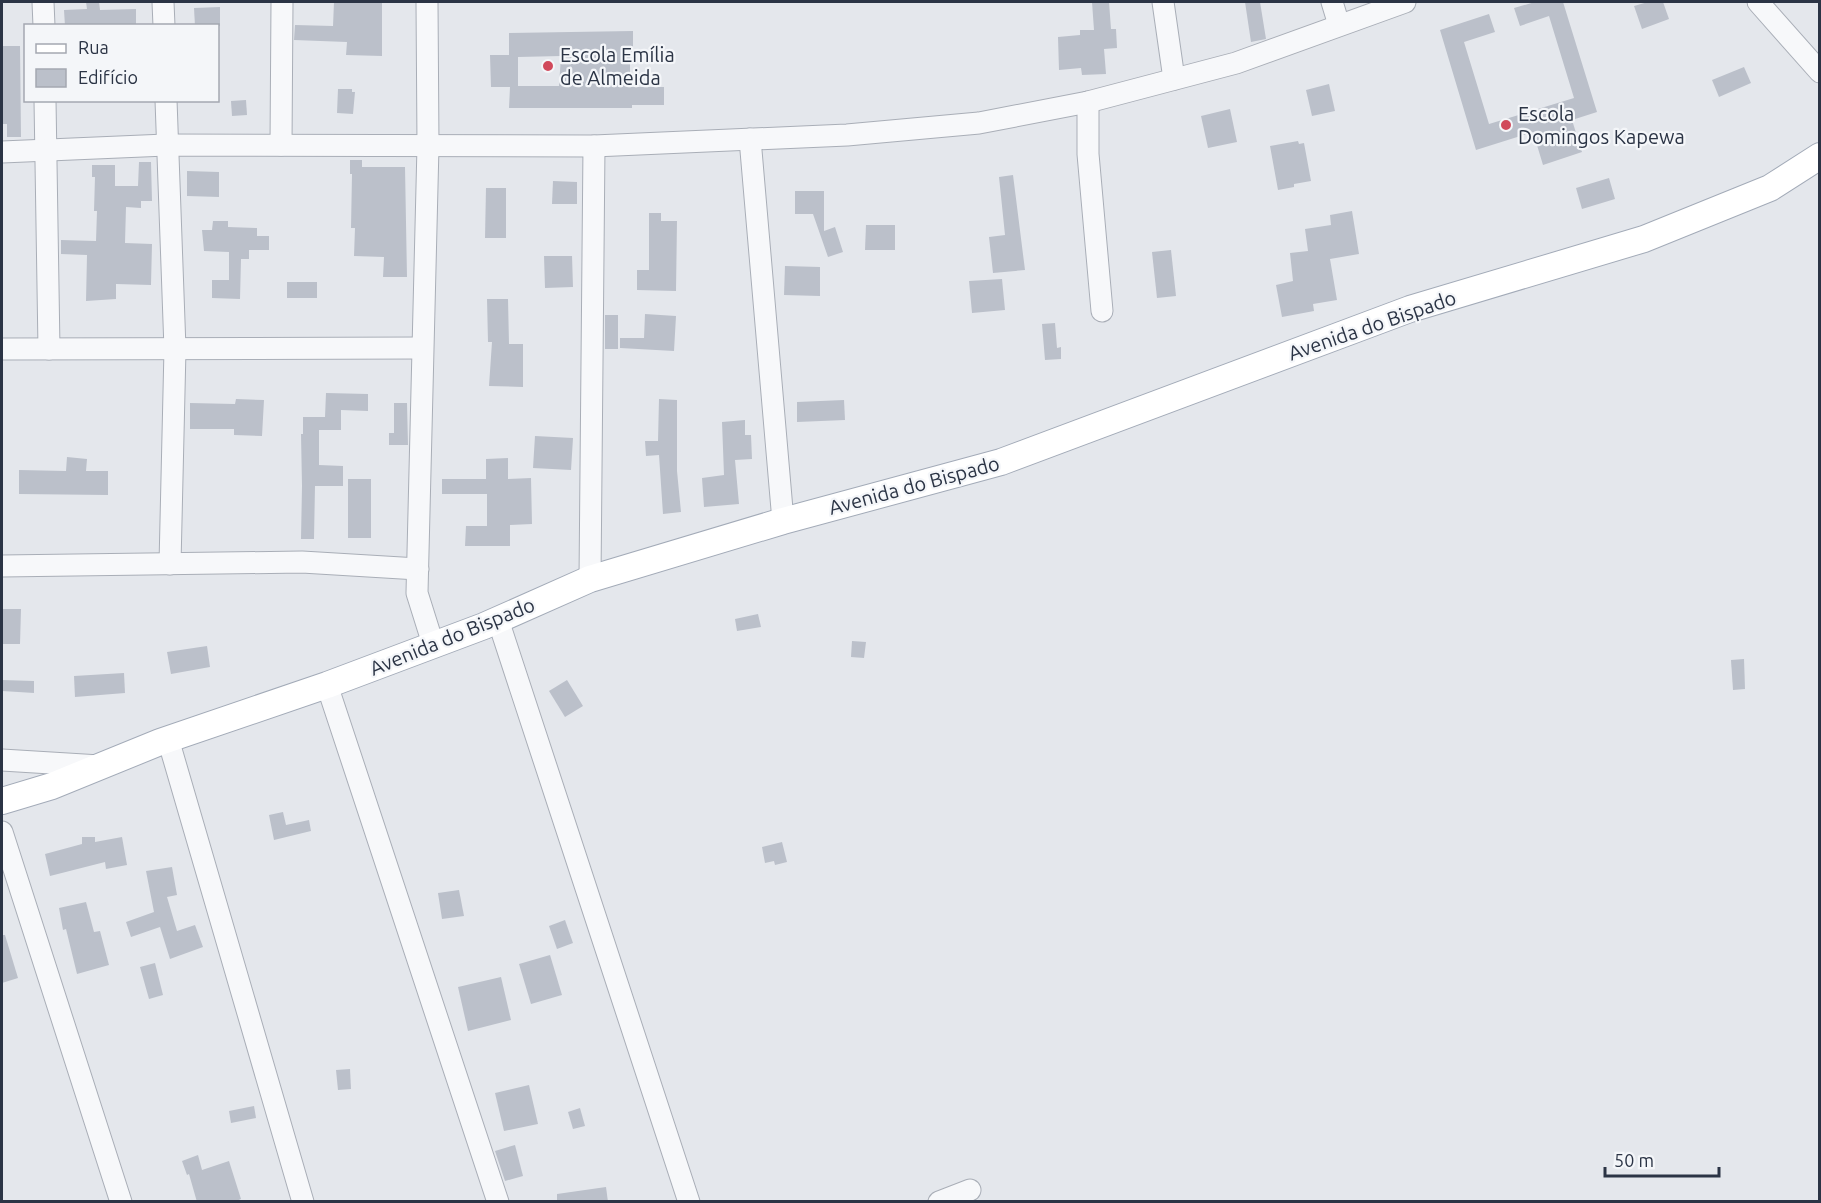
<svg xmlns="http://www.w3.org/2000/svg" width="1821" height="1203" font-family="Ubuntu,sans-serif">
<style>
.building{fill:#bbc0ca;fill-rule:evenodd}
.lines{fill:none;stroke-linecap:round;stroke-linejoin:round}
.minor-casing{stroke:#a9aeb7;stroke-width:23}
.major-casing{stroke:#a3abb8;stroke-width:28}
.minor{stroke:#f7f8fa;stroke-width:21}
.major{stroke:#fff;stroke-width:26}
.poi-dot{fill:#d1495b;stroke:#f4f6f9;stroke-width:2}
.labels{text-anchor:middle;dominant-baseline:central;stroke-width:4.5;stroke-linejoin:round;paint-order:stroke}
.poi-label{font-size:20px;fill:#2b3445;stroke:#f4f6f9;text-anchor:start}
.street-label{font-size:20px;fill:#2b3445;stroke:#f4f6f9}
</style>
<rect width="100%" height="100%" fill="#e4e7ec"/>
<g class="building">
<polygon points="86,2 99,2 100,10 136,9 136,24 65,26 64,10 87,9"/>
<polygon points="334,2 382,2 382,56 346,55 347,42 294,40 295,25 333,26"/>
<polygon points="1092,2 1109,2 1111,29 1116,29 1117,48 1104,49 1106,74 1082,75 1081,68 1059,70 1058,37 1080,35 1080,30 1094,30"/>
<polygon points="1245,2 1260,2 1266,39 1251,42"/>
<polygon points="1535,2 1563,2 1597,112 1572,120 1582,152 1543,165 1533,132 1476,150 1440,30 1489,14 1495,32 1464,42 1489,124 1574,98 1549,16 1520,26 1514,8"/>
<polygon points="1648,2 1663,2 1669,19 1642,29 1634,6"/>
<polygon points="220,7 220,26 195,26 194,8"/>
<path d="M633,31V55H630V87H664V105H632V108H509L510,87H491L490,55H509V33ZM561,56L559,86H518V57Z"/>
<polygon points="2,46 20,46 21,137 7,137 7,124 2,124"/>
<polygon points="1744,67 1751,83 1719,97 1712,80"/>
<polygon points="1329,84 1335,111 1312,116 1306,90"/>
<polygon points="338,89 352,89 352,92 355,92 353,114 337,113"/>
<polygon points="246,100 247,115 232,116 231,101"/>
<polygon points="1230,109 1237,142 1208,148 1201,116"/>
<polygon points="1298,141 1299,144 1304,143 1311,181 1294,184 1294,187 1278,190 1270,146"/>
<polygon points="350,160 362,160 362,167 405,167 407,277 383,277 384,257 354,256 355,228 351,228 352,174 350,174"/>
<polygon points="139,162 151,162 152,201 141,201 141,208 126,207 125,243 152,244 151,285 116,284 116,299 86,301 87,255 61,254 61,240 96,241 97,211 94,211 95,177 92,177 92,165 115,165 115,186 138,186"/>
<polygon points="187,171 219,172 219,197 187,196"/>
<polygon points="1013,175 1025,270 993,273 989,237 1005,235 999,177"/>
<polygon points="1609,178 1615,199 1582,209 1576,188"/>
<polygon points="553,181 577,182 577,204 552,204"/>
<polygon points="486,188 506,188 506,238 485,238"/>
<polygon points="795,191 824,191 824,231 835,227 843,252 828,257 813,214 795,214"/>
<polygon points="1352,211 1359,254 1330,259 1337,300 1313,304 1314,311 1282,317 1276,285 1293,281 1290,253 1308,251 1305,229 1331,225 1330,215"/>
<polygon points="649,213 661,213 661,221 677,221 676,291 637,290 637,270 649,270"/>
<polygon points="213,221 228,221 228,227 257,228 257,236 269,236 269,250 249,250 249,259 241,259 240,299 212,298 212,280 229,280 229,252 204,251 202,230 212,230"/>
<polygon points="866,225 895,225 895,250 865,250"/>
<polygon points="1171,250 1176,296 1157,298 1152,252"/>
<polygon points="544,256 572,256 573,287 545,288"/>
<polygon points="785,266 820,267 820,296 784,295"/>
<polygon points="1002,279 1005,310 972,313 969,281"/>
<rect x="287" y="282" width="30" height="16"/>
<polygon points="487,299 508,299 509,344 523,344 523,387 489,386 492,342 488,342"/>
<polygon points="645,314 676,316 674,351 620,348 620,338 644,338"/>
<rect x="605" y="315" width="13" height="34"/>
<polygon points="1055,323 1057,348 1061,347 1061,359 1045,360 1042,324"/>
<polygon points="326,393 368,394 368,411 341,410 341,430 319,430 319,465 343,466 343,486 315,486 314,539 301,539 302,486 301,434 303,434 303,417 325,417"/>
<polygon points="236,399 264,400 262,436 234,435 234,429 190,429 190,403 235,404"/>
<polygon points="659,399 677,400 677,471 681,512 663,514 659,455 646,456 645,441 658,441"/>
<polygon points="844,400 845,420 797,422 797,402"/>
<polygon points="394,403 407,403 408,445 389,445 389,433 394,433"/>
<polygon points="745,420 745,435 751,435 752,459 735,460 739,504 704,507 702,478 724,475 722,422"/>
<polygon points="535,436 573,438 571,470 533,468"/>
<polygon points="67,457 87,459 86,471 108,471 108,495 19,494 19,470 66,471"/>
<polygon points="508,458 508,479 531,478 532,524 510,525 510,546 465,546 466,526 487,526 487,494 442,494 442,479 486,479 486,459"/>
<rect x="348" y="479" width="23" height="59"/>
<polygon points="2,609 21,609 20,644 2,644"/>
<polygon points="758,614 761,627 737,631 735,619"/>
<polygon points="852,641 866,642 864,658 851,657"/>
<polygon points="207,646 210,667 171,674 167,652"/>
<polygon points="1744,659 1745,689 1733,690 1731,660"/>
<polygon points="124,673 125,693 75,697 74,676"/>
<polygon points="2,680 34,681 34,693 2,691"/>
<polygon points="567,680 583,706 565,717 549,691"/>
<polygon points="283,812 286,825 309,820 311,831 274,840 269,815"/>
<polygon points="82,837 95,837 95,842 122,837 127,865 106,869 105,862 50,876 45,854 82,844"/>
<polygon points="782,842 787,862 775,865 774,861 765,863 762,847"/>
<polygon points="172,867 177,895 167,897 177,931 195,925 203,947 170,959 160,927 131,937 126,922 154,912 146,871"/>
<polygon points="459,890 464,916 442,919 438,893"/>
<polygon points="86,902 94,932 100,931 109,965 77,974 66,929 63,930 59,908"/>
<polygon points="565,920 573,943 557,949 549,926"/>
<polygon points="2,935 5,935 18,978 2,983"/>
<polygon points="550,955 562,995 531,1004 519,964"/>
<polygon points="155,963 163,995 149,999 140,967"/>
<polygon points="501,977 511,1020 468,1031 458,987"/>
<polygon points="350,1069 351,1089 338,1090 336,1070"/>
<polygon points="529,1085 538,1124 504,1131 495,1093"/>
<polygon points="254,1106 256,1118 231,1123 229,1111"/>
<polygon points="580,1108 585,1126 573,1129 568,1112"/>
<polygon points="515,1145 523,1176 505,1181 495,1151"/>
<polygon points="198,1155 202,1170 229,1161 241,1199 234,1202 197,1202 189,1174 187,1175 182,1161"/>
<polygon points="606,1187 608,1202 557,1202 557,1194"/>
</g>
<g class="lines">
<g class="minor-casing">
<g id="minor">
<polyline points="43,2 44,26"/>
<polyline points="163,2 164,26"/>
<polyline points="427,2 428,146 417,593 433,644"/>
<polyline points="1163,2 1174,79"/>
<polyline points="1332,2 1339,25"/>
<polyline points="1758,2 1820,72"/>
<polyline points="45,100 49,349"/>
<polyline points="166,100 175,349 170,564"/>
<polyline points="1088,102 1088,154 1102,311"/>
<polyline points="750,139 783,521"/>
<polyline points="281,145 282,2"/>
<polyline points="2,152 166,145 594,146 847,135 979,123 1088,102 1236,63 1405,2"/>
<polyline points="2,349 422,348"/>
<polyline points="2,566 302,562 418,569"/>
<polyline points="590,579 594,146"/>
<polyline points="498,620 689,1202"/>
<polyline points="327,685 498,1202"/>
<polyline points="168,739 303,1202"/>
<polyline points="2,760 100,766"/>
<polyline points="2,832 121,1202"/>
<polyline points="939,1202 970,1190"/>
</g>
</g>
<g class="major-casing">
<polyline id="major" points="2,801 52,786 160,742 327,685 484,626 590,579 783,521 1001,462 1410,309 1644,239 1770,188 1820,156"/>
</g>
<use href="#minor" class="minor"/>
<use href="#major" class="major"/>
</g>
<g class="poi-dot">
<circle cx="548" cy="66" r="6"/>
<circle cx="1506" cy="125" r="6"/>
</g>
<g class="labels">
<g class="poi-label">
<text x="560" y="54">Escola Emília<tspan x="560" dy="23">de Almeida</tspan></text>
<text x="1518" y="113">Escola<tspan x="1518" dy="23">Domingos Kapewa</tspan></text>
</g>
<g class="street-label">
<text transform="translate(1372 325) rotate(-19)">Avenida do Bispado</text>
<text transform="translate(914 485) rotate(-15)">Avenida do Bispado</text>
<text transform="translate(452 636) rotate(-22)">Avenida do Bispado</text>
</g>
</g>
<rect width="1821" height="1203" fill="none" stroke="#2b3445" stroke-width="6"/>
<rect x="24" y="24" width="195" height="78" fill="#f4f6f9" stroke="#a4a8b1" stroke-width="1.5"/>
<rect x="36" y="44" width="30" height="9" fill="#ffffff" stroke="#a4a8b1" stroke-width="1.5"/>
<text x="78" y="54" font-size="18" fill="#2b3445">Rua</text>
<rect x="36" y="69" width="30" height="18" fill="#bbc0ca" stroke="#a4a8b1" stroke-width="1.5"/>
<text x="78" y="84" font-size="18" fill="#2b3445">Edifício</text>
<path d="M1605 1167v9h114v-9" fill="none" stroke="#2b3445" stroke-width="3"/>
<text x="1614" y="1167" font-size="18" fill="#2b3445" stroke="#f4f6f9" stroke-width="4.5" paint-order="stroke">50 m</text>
</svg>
